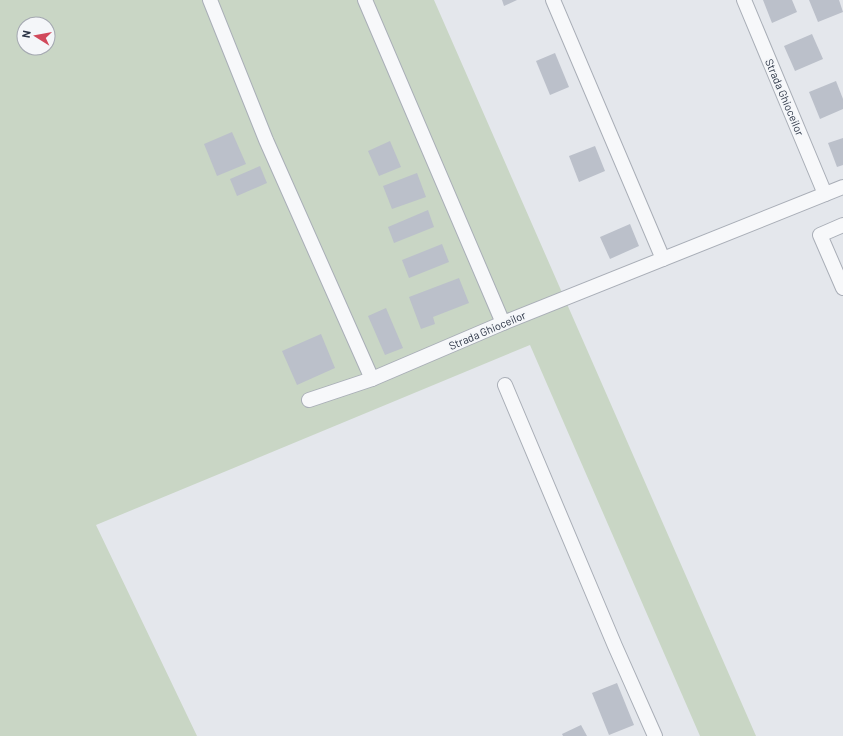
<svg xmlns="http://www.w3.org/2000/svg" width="843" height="736" font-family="Barlow,sans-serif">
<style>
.green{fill:#c9d6c5;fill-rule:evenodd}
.building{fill:#bbc0ca}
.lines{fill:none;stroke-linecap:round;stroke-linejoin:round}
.minor-casing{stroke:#a9aeb7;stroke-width:16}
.minor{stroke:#f7f8fa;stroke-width:14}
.labels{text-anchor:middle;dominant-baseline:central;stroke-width:3.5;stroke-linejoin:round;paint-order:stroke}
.street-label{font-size:11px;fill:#2b3445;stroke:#f4f6f9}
</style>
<rect width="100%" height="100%" fill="#e4e7ec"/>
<path class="green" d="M0,0H434L756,736H700L530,345L96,525L197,736H0ZM24,24H48V48H24Z"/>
<g class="building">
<polygon points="502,0 517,0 504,6"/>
<polygon points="763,0 792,0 797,12 772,23"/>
<polygon points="809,0 839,0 843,12 818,22"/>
<polygon points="812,34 823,59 795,71 784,46"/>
<polygon points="555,53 569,87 550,95 536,61"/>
<polygon points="836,81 843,99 843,109 820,119 809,92"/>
<polygon points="232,132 246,164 217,176 204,144"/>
<polygon points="843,138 843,165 837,167 828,143"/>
<polygon points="390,141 401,167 379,176 368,151"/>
<polygon points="595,146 605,171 579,182 569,156"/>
<polygon points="260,166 267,183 237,196 230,179"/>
<polygon points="417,173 426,197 392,209 383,186"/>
<polygon points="428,210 434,227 394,243 388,227"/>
<polygon points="630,224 639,246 610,259 600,237"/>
<polygon points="442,244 449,262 409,278 402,260"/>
<polygon points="459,278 469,303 433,317 435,324 421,329 409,297"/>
<polygon points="386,308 403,348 385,355 368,316"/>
<polygon points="321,334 335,368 297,385 282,351"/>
<polygon points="617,683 634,725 609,735 592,693"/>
<polygon points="581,725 587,736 563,736 562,734"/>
</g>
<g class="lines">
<g class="minor-casing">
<g id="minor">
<polyline points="210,0 266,140 372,379"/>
<polyline points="365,0 503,323"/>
<polyline points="553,0 663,259"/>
<polyline points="744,0 825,194"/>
<polyline points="843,225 820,235 843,288"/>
<polyline points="505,385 615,646 655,736"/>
<polyline points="309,400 372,379 503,323 843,187"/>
</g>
</g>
<use href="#minor" class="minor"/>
</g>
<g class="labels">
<g class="street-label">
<text transform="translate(785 97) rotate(67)">Strada Ghioceilor</text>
<text transform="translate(487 330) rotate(-23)">Strada Ghioceilor</text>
</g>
</g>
<g transform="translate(36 36) rotate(281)"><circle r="19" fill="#f4f6f9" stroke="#a4a8b1"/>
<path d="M0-3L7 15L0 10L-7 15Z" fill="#d1495b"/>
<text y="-6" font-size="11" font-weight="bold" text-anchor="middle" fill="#2b3445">N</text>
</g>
</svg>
